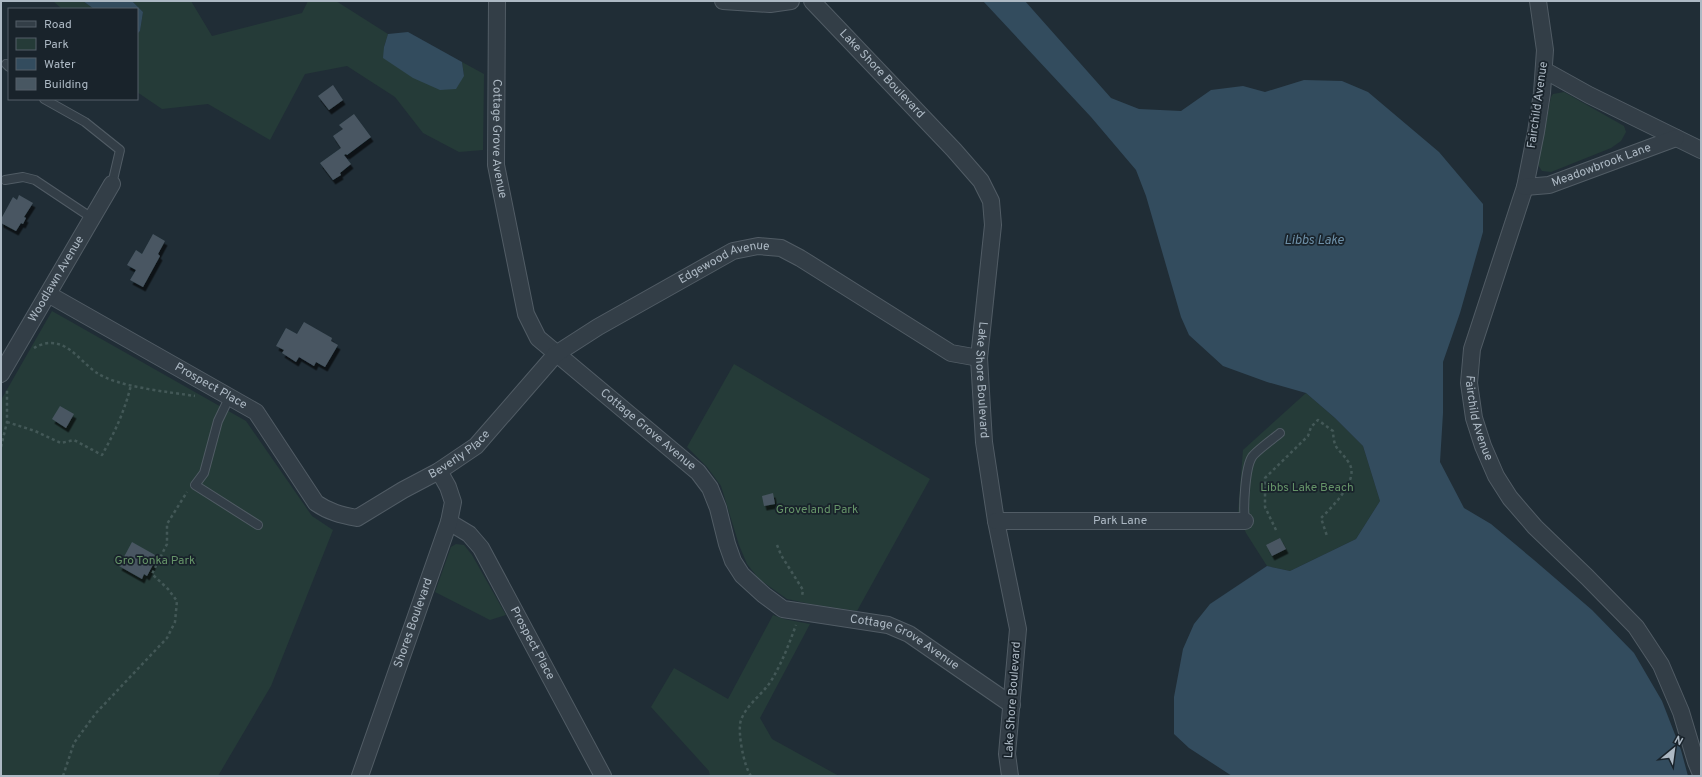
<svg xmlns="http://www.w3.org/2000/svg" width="1702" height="777" font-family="Overpass,sans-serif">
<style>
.green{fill:#253b38}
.water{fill:#334c5e}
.building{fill:#485762;filter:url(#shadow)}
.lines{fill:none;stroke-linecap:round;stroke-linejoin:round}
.service-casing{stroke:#515c65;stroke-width:10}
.minor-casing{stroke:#515c65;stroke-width:18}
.path{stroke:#435857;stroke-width:2.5;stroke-dasharray:3 3;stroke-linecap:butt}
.service{stroke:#333e47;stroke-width:8}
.minor{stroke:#333e47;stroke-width:16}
.labels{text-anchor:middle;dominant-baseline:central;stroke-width:3.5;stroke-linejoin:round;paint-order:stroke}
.street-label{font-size:12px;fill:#adb9c4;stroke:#19232b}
.park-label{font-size:12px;fill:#659368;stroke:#19232b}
.water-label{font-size:13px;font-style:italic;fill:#6e90a8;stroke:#19232b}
</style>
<defs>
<filter id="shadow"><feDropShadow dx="2.5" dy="4.5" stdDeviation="0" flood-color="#0009"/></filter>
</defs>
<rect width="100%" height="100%" fill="#202d36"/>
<g class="green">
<polygon points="53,1 83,1 94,9 62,9"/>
<polygon points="132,1 191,1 212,36 302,13 308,1 336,1 388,34 384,47 464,76 462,62 484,74 483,150 459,152 423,133 395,97 347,66 305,74 270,140 208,104 162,109 137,92 137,34 140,31 143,12"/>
<polygon points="1564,92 1624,126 1626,132 1621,141 1611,148 1551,172 1542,171 1538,165 1551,97 1553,94"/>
<polygon points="52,311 246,421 312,516 333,530 271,686 218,776 1,776 1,400"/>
<polygon points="734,364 930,479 857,611 810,604 787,599 759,579 747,564 739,545 721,486 707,467 687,447"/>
<polygon points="1306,393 1335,418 1363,446 1380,501 1356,539 1290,571 1267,566 1246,533 1238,513 1243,450"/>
<polygon points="456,544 464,545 472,555 506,615 490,620 435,592 451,547"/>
<polygon points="773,615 784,619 810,624 760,718 772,739 839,776 710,776 709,771 651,707 674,668 728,699"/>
</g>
<g class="water">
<polygon points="83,1 132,1 143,12 140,31 137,34 137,9 94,9"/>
<polygon points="983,1 1025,1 1111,98 1139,109 1181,111 1211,90 1243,86 1265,92 1304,80 1342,81 1368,92 1439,152 1483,204 1483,232 1460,313 1443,362 1443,413 1440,462 1464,508 1491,524 1534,560 1592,610 1634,653 1662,701 1681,750 1688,776 1232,776 1189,748 1174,734 1174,697 1183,649 1194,624 1210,604 1267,566 1290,571 1356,539 1380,501 1363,446 1335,418 1306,393 1267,382 1223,366 1189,335 1181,317 1146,196 1136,170 1091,117"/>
<polygon points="408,32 462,62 464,76 456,89 440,90 413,78 383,58 384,47 388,34"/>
</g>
<g class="building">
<polygon points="333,85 343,100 329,110 318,96"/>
<polygon points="354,114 371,137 347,155 346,154 344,155 351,164 340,173 341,175 333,180 320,163 341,148 333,136 343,129 339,125"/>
<polygon points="19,195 33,203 24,217 26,218 23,224 21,223 16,231 1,223 1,219 13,197 17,200"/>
<polygon points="153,234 165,241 158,254 160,256 143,287 130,280 136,270 127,265 136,250 142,254"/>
<polygon points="304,322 332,338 331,341 338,345 325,367 316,362 314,366 299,357 296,362 282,353 284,350 276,346 286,328 297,334"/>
<polygon points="60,406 74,414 66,428 52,419"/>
<polygon points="773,493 775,504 764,506 762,496"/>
<polygon points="1280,538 1286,549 1272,556 1266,545"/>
<polygon points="132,542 155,555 153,560 155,561 147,576 144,574 142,579 119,566"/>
</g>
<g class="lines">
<g class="service-casing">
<g id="service">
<polyline points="6,64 9,67"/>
<polyline points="44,99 85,122 120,150 112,184"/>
<polyline points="5,180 23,177 35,180 92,218"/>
<polyline points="230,396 218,421 204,473 195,485 258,525"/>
<path d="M1245,521C1243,509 1245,468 1252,457C1256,451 1273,439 1280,433"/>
</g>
</g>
<g class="minor-casing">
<g id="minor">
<path id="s1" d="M497,1L496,165L526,314L538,338L698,472L710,488L718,508L727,544L733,561L742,575L764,595L783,609L888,625L909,634L1012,705"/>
<polyline points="723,1 770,4 791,1"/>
<path id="s2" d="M812,1L954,150L981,181L991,201L993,225L979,358L984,442L996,521L1018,629L1007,754L1010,776"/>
<path id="s3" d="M1538,1L1545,50L1542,93L1536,132L1525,187L1472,349L1469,383L1474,418L1483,446L1496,476L1510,498L1535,527L1587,577L1636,627L1661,665L1681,712L1696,762L1701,774"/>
<polyline points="1544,70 1589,95 1701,150"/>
<path id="s4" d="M1525,187L1549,185L1676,138"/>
<path id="s5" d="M48,294L256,412L316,503C329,512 341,515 357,518L403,490L439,471L476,446L556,354L598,327L733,251L758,246L781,248L800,258L951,353L979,358"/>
<path id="s6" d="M1,374L112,184"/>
<path id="s7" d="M996,521H1245"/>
<path id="s8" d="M449,522L469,534L481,548L603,776"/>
<path id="s9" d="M360,776L449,522L453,502L448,487L439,471"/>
</g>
</g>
<g class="path">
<path d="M34,348C37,346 47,342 51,343C70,343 83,364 97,373C118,387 169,392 195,396"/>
<path d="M7,422L35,431L61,443L74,440L102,455C115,432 125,410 131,385"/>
<polyline points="1,447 7,422 7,388"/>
<path d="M1276,530L1265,507V478L1308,436L1311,427L1318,420L1333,431C1334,452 1339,447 1349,463C1360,480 1332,507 1321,518L1327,536"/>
<polyline points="777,545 781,555 803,590 802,596"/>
<polyline points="63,776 74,743 96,713 167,638 175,622 177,601 168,589 152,574 167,544 167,524 187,492"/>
<path d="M751,776C744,767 737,731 741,720C747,704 762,695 771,681C782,663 789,644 796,625"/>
</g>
<use href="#service" class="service"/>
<use href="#minor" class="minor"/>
</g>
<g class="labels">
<g class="street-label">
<text stroke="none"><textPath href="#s2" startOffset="101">Lake Shore Boulevard</textPath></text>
<text transform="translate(1538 105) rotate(-82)">Fairchild Avenue</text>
<text stroke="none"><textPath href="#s1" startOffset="138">Cottage Grove Avenue</textPath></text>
<text stroke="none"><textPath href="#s4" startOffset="80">Meadowbrook Lane</textPath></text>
<text stroke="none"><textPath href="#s5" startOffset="846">Edgewood Avenue</textPath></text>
<text stroke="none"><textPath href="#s6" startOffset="110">Woodlawn Avenue</textPath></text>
<text stroke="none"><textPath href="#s2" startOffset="449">Lake Shore Boulevard</textPath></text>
<text stroke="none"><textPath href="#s5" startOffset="187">Prospect Place</textPath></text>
<text stroke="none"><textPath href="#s3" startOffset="429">Fairchild Avenue</textPath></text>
<text stroke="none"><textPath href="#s1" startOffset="486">Cottage Grove Avenue</textPath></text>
<text stroke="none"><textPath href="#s5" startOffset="513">Beverly Place</textPath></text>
<text stroke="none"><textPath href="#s7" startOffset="124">Park Lane</textPath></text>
<text stroke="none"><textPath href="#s9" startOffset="162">Shores Boulevard</textPath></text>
<text stroke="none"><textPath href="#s8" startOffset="150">Prospect Place</textPath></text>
<text stroke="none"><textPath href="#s1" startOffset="846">Cottage Grove Avenue</textPath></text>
<text transform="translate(1013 700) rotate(-86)">Lake Shore Boulevard</text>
</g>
<g class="park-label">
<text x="1307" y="488">Libbs Lake Beach</text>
<text x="817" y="510">Groveland Park</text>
<text x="155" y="561">Gro Tonka Park</text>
</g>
<g class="water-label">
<text x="1314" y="241">Libbs Lake</text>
</g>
</g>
<rect width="1702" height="777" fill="none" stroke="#adb9c4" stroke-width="4"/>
<rect x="8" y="8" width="130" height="92" fill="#19232b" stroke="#545f68"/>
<rect x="16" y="21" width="20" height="6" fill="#333e47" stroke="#545f68"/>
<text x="44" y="28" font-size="12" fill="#adb9c4">Road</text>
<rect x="16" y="38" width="20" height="12" fill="#253b38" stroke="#545f68"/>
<text x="44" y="48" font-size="12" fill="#adb9c4">Park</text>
<rect x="16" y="58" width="20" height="12" fill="#334c5e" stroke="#545f68"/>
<text x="44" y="68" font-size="12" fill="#adb9c4">Water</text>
<rect x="16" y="78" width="20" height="12" fill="#485762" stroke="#545f68"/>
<text x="44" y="88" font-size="12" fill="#adb9c4">Building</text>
<g transform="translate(1674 749) rotate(29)" stroke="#19232b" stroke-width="3" paint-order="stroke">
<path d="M0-3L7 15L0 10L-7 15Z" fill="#adb9c4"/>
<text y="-6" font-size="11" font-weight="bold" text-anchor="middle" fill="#adb9c4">N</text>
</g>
</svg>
